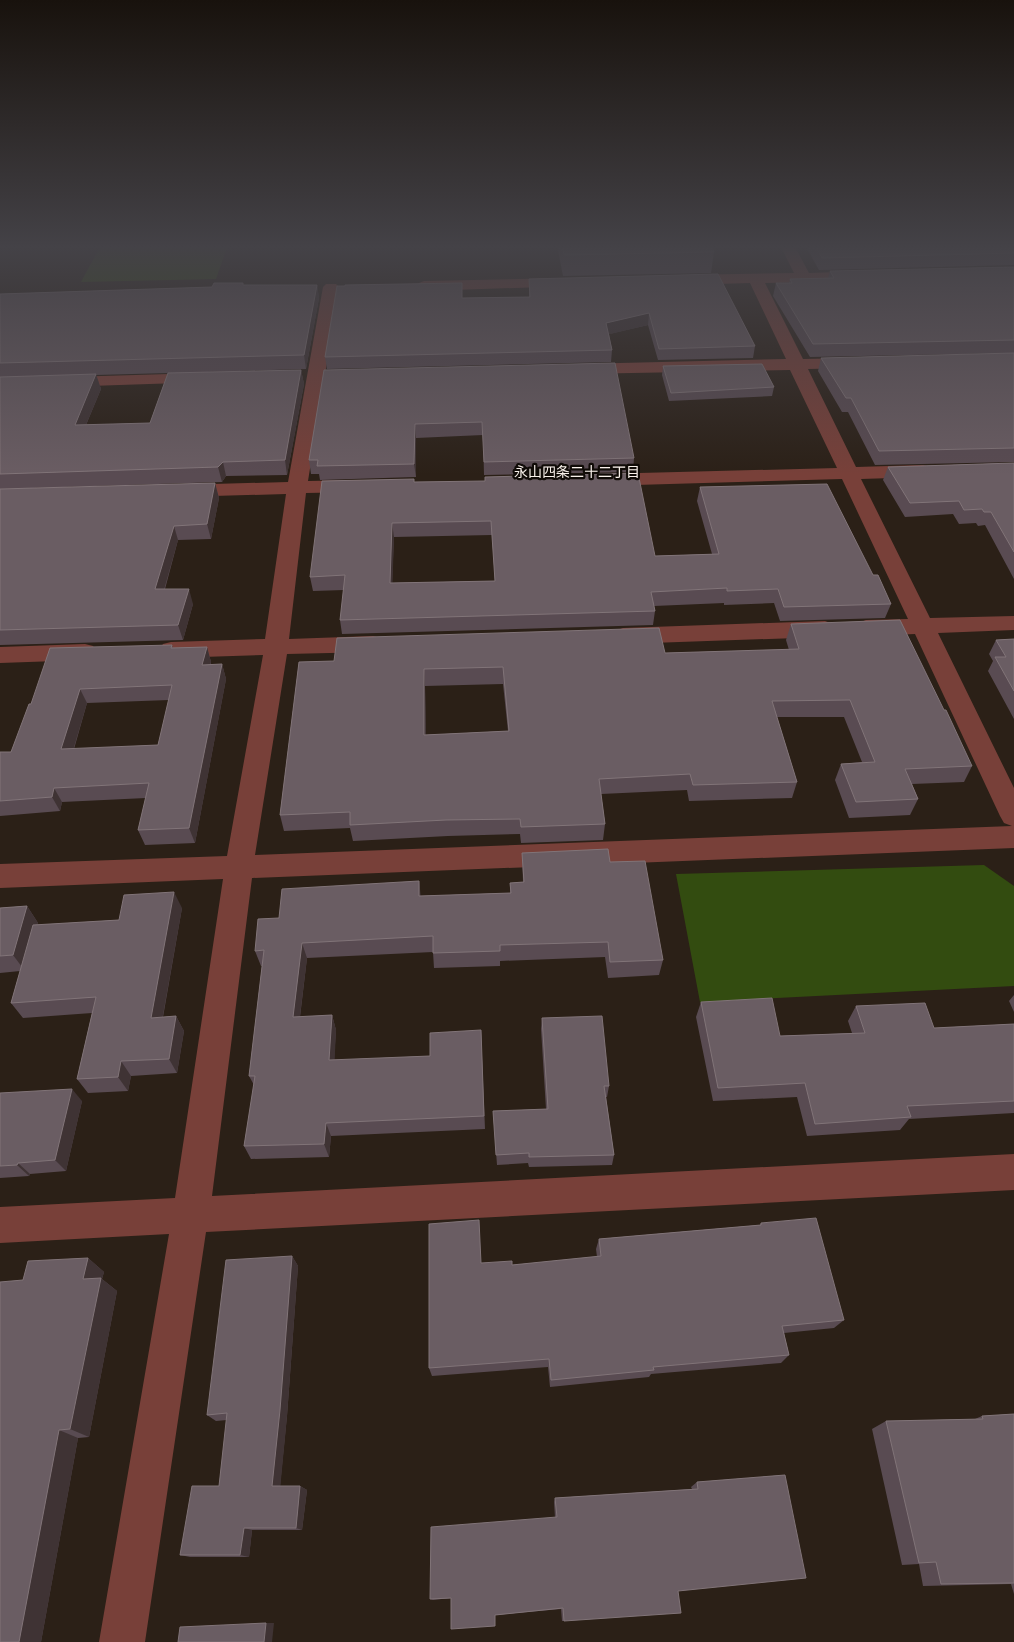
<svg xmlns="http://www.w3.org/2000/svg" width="1014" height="1642" font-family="'Roboto Condensed','Noto Sans JP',sans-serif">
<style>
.green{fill:#334c10}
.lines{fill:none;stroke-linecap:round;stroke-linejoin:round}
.street{fill:#784039;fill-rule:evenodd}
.wall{fill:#594b52;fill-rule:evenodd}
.shaded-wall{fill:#3f3334}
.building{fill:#6a5d63;stroke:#817478;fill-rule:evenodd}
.labels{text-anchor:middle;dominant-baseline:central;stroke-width:4.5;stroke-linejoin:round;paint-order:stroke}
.far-neighbourhood-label{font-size:14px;fill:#f9f1eb;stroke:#100b07}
</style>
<rect width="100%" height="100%" fill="#2b2017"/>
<g class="green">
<polygon points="101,245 228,245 216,279 81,282"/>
<polygon points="984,865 1014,886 1014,986 700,1002 676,874"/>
</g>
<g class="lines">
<g class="street">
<polygon points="780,245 794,245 809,273 866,271 871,273 874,276 871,279 866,281 765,283 803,359 856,358 862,359 865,363 862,367 856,368 808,369 856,467 923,465 930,467 933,471 930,475 923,477 861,479 930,618 1014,616 1014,630 938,633 1014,788 1014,848 252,878 212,1196 1014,1154 1014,1190 206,1232 145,1642 99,1642 169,1234 0,1243 0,1207 175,1198 223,879 0,888 0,864 227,856 263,655 171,658 163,656 159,650 163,644 171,642 265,639 286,494 178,497 171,495 168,491 171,487 178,485 288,482 323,287 326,284 336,284 339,287 308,481 360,480 367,482 370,486 367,490 360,492 306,493 289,639 373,636 381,638 385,644 381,650 373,652 287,654 255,855 1012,826 1004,823 1000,816 915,634 866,636 858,633 854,628 858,623 866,620 908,619 842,479 601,486 594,484 591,480 594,476 601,474 837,468 790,370 579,374 573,373 570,369 573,365 579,364 786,359 750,283 684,285 679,283 676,280 679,277 684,275 794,273"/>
<polygon points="566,278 571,280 574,283 571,286 424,291 419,289 416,286 419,283 424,281"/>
<polygon points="203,373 209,374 212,378 209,382 0,389 0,379"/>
<polygon points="825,621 833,624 837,629 833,634 825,637 623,644 615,641 611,636 615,631 623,628"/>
<polygon points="85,644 93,646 97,652 93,658 85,660 0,663 0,647"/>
</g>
</g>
<g class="wall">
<polygon points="557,245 711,245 714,252 711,273 563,276"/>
<polygon points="805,245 1014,245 1014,265 819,270"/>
<polygon points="1014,267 1014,353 810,357 773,296 776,283 789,283 790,279 828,278 830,271"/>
<polygon points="566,278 755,346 753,358 658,360 648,325 609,334 612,350 611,362 327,369 325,357 462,298 529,297 529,279"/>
<path d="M244,285H317L319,298L306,369L204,372L301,370L304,384L287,475L226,476L222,482L0,489V294L212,287ZM168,373L150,423L86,425L101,389L96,375Z"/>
<polygon points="1014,353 1014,462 875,465 848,412 842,412 818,371 821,358"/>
<polygon points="663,366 774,387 772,396 669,401 662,375"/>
<polygon points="324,370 634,458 633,472 484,475 483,435 416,438 416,477 320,480 319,474 311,474 309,460"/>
<polygon points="1014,463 1014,579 985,525 978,526 976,523 959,524 953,514 905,517 883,480 888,467"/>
<path d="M415,482L655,556L712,554L697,501L700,487L873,575L891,604L885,618L780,621L774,603L724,605V603L654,606L655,611L653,625L342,634L340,620L344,590L313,591L310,577ZM492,535L495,581L392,583L394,537Z"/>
<polygon points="215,483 219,498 211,539 178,540 165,589 193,604 183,640 0,645 0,489"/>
<path d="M791,624L972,766L964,782L912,784L918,799L910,815L849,818L835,780L841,764L862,762L844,717H777L797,782L792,798L689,801L687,790L601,794L605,824L603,840L521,843L520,834L448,836L353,841L350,828L284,831L280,815L299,662L789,650L786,640ZM503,684L508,731L426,735L425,686Z"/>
<polygon points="1014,639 1014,719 988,671 993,661 989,654 996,640"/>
<path d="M172,645L173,648L207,647L211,662V665L222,664L226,679L195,843L145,845L138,830L146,798L62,802L60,811L0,816V752H11L31,704ZM169,700L158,745L74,749L87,703Z"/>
<polygon points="522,853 610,862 663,960 659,975 608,978 605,957 500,961 500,966 434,968 433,952 307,958 300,1017 332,1015 336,1030 334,1060 430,1056 481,1030 485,1129 331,1136 329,1157 251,1159 244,1146 254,1085 249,1076 262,966 261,966 255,951 279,918 419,881 420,896 510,893 510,883 523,882"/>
<polygon points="27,906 38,923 37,925 119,920 182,908 163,1017 176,1016 184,1031 177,1073 131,1076 128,1091 88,1093 77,1079 92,1013 23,1018 11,1003 20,971 0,973 0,908"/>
<polygon points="1014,995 1014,1012 1009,1001"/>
<polygon points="701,1002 780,1036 852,1033 848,1021 856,1006 934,1028 1014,1024 1014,1113 909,1119 900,1130 807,1136 797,1097 713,1101 696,1017"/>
<polygon points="542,1018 609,1086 607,1097 606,1097 614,1155 612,1165 529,1167 528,1163 497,1165 493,1111 546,1109 541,1029"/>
<polygon points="0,1093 82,1101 66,1171 30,1174 29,1176 0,1178"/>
<polygon points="761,1223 844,1320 834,1328 784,1333 789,1355 781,1363 651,1374 649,1377 550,1387 548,1367 432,1376 429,1368 481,1263 512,1265 597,1257 596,1249 599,1239 760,1225"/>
<polygon points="292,1256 298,1266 287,1416 280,1486 300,1486 307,1490 302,1530 252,1530 249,1557 190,1557 180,1555 219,1486 227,1420 216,1421 207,1415"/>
<polygon points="88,1258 104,1272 102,1279 117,1291 89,1437 78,1438 41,1642 0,1642 23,1280"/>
<polygon points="1014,1414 1014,1594 1011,1584 923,1586 919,1564 902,1565 872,1429 886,1421 975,1419 982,1416"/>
<polygon points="785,1475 678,1591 564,1621 562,1621 561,1609 495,1615 495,1626 451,1598 433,1600 430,1599 555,1518 554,1502 555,1498 692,1489 691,1487 697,1482"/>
</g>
<g class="shaded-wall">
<polygon points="317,285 319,298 306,369 304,355"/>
<polygon points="649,313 648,325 606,335 606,323"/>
<polygon points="301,370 304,384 287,475 285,460"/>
<polygon points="96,374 101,389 80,439 75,425"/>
<polygon points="415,424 416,438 416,477 414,464"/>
<polygon points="223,462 226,476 222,482 218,467"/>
<polygon points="215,483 219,498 211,539 207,524"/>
<polygon points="392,523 394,537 392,597 390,583"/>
<polygon points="174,526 178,540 160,604 155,589"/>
<polygon points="189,589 193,604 183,640 178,625"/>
<polygon points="207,647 211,662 207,680 202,665"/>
<polygon points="222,664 226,679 195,843 189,828"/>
<polygon points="424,669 425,686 426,751 424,735"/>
<polygon points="80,689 87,703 69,764 61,749"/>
<polygon points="54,788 62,802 60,811 52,797"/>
<polygon points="419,881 421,897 419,896"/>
<polygon points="174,892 182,908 160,1032 151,1018"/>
<polygon points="27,906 38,923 25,971 13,955"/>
<polygon points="302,943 307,958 298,1032 293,1017"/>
<polygon points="332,1015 336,1030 334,1074 329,1060"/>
<polygon points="176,1016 184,1031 177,1073 169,1059"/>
<polygon points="121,1061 131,1076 128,1091 118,1077"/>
<polygon points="72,1089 82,1101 66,1171 55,1160"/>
<polygon points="326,1123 331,1136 329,1157 324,1144"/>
<polygon points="18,1163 30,1174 29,1176 17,1165"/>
<polygon points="292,1256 298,1266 287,1416 280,1490 272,1486"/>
<polygon points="88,1258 104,1272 102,1279 117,1291 89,1437 70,1429 83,1279"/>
<polygon points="59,1430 78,1438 41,1642 19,1642"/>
<polygon points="300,1486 307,1490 302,1530 296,1528"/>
<polygon points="244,1528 252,1530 249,1557 240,1555"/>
<polygon points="266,1623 274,1623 272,1642 264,1642"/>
</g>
<g class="building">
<polygon points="562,245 711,245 714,252 564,255"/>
<polygon points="815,245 1014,245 1014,253 822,258"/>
<polygon points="1014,267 1014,340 813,344 776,283 792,283 790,279 834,278 830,271"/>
<polygon points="718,274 755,346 659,349 649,313 606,323 612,350 325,357 337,286 345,286 345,285 462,283 462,298 530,297 529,279"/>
<polygon points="214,283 243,283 243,285 317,285 304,355 0,363 0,294 212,287"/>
<polygon points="1014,353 1014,448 879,451 851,398 846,398 821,358"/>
<polygon points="615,363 634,458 484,462 482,422 415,424 414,464 317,466 318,460 309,460 324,370"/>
<polygon points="762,364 774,387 671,393 663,366"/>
<polygon points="301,370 285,460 223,462 218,467 0,474 0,377 96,374 75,425 150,423 168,373"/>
<polygon points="1014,463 1014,552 991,512 984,512 982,509 964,510 959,501 910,503 888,467"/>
<path d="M638,473L655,556L719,554L700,487L827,484L873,575H878L891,604L784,607L778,589L727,591V588L651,592L655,611L340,620L345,575L310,577L322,481L414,479V482L485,481V477ZM491,521L495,581L390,583L392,523Z"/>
<polygon points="215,483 207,524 174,526 155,589 189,589 178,625 0,630 0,489"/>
<path d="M900,620L944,710H946L972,766L905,769L918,799L856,802L841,764L875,762L850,700L772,701L797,782L693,785L690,774L599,779L605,824L521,827L520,819L446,820L350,825V812L280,815L299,662L334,661L337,638L659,628L665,653L799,649L791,624ZM503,667L509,731L424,735V669Z"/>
<polygon points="1014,639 1014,691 995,657 1006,657 996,640"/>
<path d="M172,645L171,648L207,647L202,665L222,664L189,828L138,830L149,783L54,788L52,797L0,801V752H11L29,704H31L50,648ZM172,685L158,745L61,749L80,689Z"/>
<polygon points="608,849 610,862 645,861 663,960 610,962 608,942 500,945 500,951 433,953 433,936 302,943 293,1017 332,1015 329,1060 430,1056 430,1033 481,1030 484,1116 326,1123 324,1144 244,1146 255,1076 249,1076 264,950 255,951 258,919 279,918 282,889 419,881 419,896 511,893 510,883 524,882 522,853"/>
<polygon points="174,892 151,1018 176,1016 169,1059 121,1061 118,1077 77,1079 96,997 11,1003 33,925 119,920 124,895"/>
<polygon points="27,906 13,955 0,956 0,908"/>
<polygon points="772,998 780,1036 865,1033 856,1006 925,1003 934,1028 1014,1024 1014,1101 907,1106 911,1117 815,1124 805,1083 718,1088 701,1002"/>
<polygon points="602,1016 609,1086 604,1086 614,1155 529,1157 529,1153 496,1155 493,1111 548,1109 542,1018"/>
<polygon points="72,1089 55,1160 18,1163 17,1165 0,1166 0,1093"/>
<polygon points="816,1218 844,1320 782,1326 789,1355 653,1367 654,1370 551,1380 549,1359 429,1368 429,1224 479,1220 481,1263 512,1261 512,1265 601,1256 599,1239 761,1225 761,1223"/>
<polygon points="292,1256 280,1410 272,1486 300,1486 296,1528 244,1528 240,1555 180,1555 192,1486 219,1486 227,1413 207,1415 226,1260"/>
<polygon points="88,1258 83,1279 101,1278 70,1429 59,1430 19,1642 0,1642 0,1282 23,1280 28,1261"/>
<polygon points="1014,1414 1014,1583 941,1584 936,1562 919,1563 886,1421 983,1419 982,1416"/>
<polygon points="785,1475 806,1578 678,1591 681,1613 564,1621 563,1608 495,1615 495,1626 451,1629 451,1598 430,1599 431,1527 557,1517 555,1498 698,1489 697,1482"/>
<polygon points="266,1623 264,1642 178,1642 180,1627"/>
</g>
<linearGradient id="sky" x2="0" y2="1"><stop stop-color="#18120d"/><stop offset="0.52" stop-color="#444247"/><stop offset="1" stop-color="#444247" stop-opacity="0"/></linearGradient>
<rect width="1014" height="475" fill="url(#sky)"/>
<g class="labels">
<g class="far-neighbourhood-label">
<text x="577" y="472">永山四条二十二丁目</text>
</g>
</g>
</svg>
